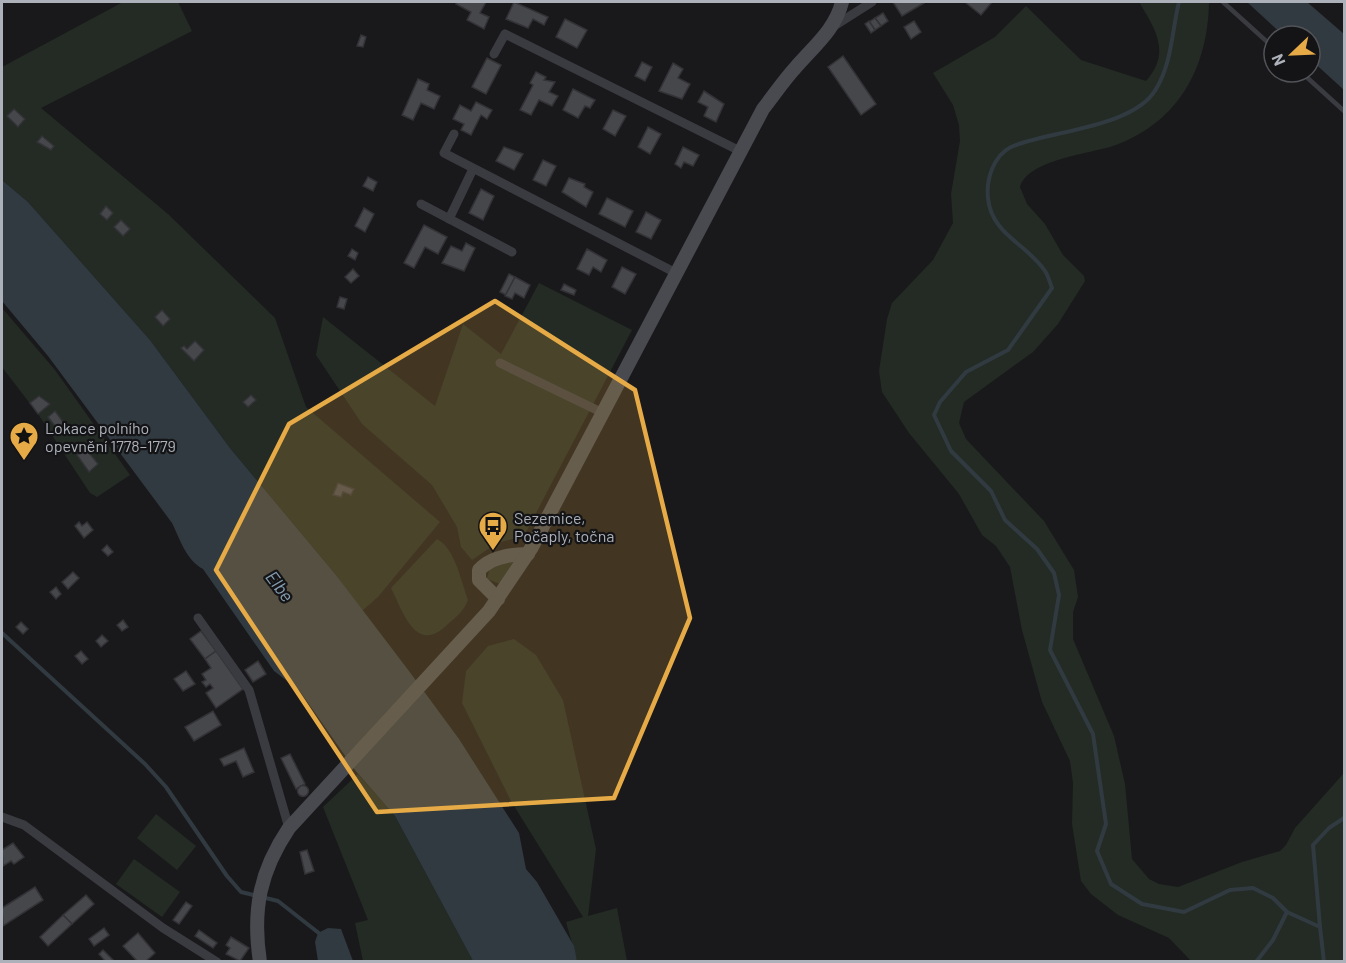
<svg xmlns="http://www.w3.org/2000/svg" width="1346" height="963" font-family="Barlow,sans-serif">
<style>
.green{fill:#232b24}
.water{fill:#313a40}
.lines{fill:none;stroke-linecap:round;stroke-linejoin:round}
.stream{stroke:#313a40;stroke-width:4}
.building{fill:#46474b;stroke:#333337;stroke-width:1.5}
.lane{stroke:#3a3b40;stroke-width:4.5}
.street{stroke:#3a3b40;stroke-width:9}
.secondary{stroke:#484a4f;stroke-width:14}
.marked{fill:#e6ab46;fill-opacity:0.2;stroke:#e6ab46;stroke-width:4.5;stroke-linejoin:round}
.labels{text-anchor:middle;dominant-baseline:central;stroke-width:4.5;stroke-linejoin:round;paint-order:stroke}
.poi-label{font-size:16px;fill:#acb1ba;stroke:#141416;text-anchor:start}
.water-label{font-size:18px;font-style:italic;fill:#869fb2;stroke:#141416}
</style>
<rect width="100%" height="100%" fill="#19191b"/>
<g class="green">
<polygon points="123,2 178,2 192,31 41,108 168,214 275,318 306,407 440,522 378,597 362,611 336,575 230,448 150,340 28,202 2,180 2,67"/>
<path d="M1139,2H1209C1208,66 1180,121 1116,145C1091,154 1028,159 1020,187L1027,204L1045,224L1063,255L1084,276L1085,281L1058,324L1033,352L964,402L959,423L966,439L1044,521L1074,570L1078,597L1073,612V639L1114,736L1125,784L1132,859L1149,879L1159,884L1178,887L1242,862L1280,851L1286,845L1295,828L1344,773V961H1191L1169,938L1118,915L1091,894L1081,881L1072,824L1073,783L1070,761L1042,702L1022,630L1010,567L996,546L982,535L959,494L909,433L882,392L879,371L887,319L892,303L933,260L953,223L951,194L960,141L959,125L953,105L933,73L995,37L1026,6L1081,60L1146,81C1171,53 1156,30 1139,2Z"/>
<polygon points="539,283 632,330 524,536 497,543 472,560 461,547 457,527 432,485 362,424 316,355 323,317 435,406 463,324 501,354"/>
<polygon points="2,308 55,370 130,475 97,497 90,493 38,414 2,367"/>
<path d="M437,539C455,548 461,581 468,600C464,611 456,617 447,625C416,655 403,612 391,588Z"/>
<polygon points="511,560 517,562 500,584 487,579 489,570"/>
<polygon points="514,639 536,655 563,700 596,849 588,916 617,908 627,961 577,961 566,922 583,917 511,801 462,703 466,671 488,646"/>
<polygon points="358,774 395,816 473,961 363,961 355,923 368,920 323,807"/>
<polygon points="156,814 196,846 177,870 137,838"/>
<polygon points="134,859 180,892 162,917 116,884"/>
</g>
<g class="water">
<polygon points="1247,2 1307,2 1344,34 1344,90 1310,59 1310,36 1284,36"/>
<path d="M2,180L28,202L150,340L230,448L336,575L409,671L459,739L519,833L526,869L537,882L574,946L577,961H473L395,816L355,770L299,690L274,671L203,569C186,560 180,539 172,523L48,356L2,301Z"/>
<polygon points="328,928 341,929 353,961 318,961 315,942 318,933"/>
</g>
<g class="lines">
<g class="stream">
<path d="M1179,2C1172,30 1172,63 1156,89C1134,128 1047,131 1011,147C993,156 986,180 988,198C991,234 1027,244 1045,271C1048,275 1050,283 1052,288L1008,350L966,372L940,402L934,415L951,451L991,491L1005,520L1037,549L1054,573L1059,595L1050,650L1093,734L1106,824L1097,851L1111,884L1142,904L1184,912L1230,890L1253,888L1273,898L1287,912L1320,927L1313,845L1329,828L1344,818"/>
<polyline points="2,633 145,764 166,787 227,876 241,892 278,901 320,934"/>
<polyline points="1320,927 1324,962"/>
<polyline points="1256,962 1273,940 1287,912"/>
</g>
</g>
<g class="building">
<polygon points="457,2 486,2 480,13 489,17 484,29 467,20 471,12 456,4"/>
<polygon points="514,2 548,17 544,25 533,19 528,28 506,19"/>
<polygon points="893,2 923,2 924,3 902,16"/>
<polygon points="965,2 992,2 981,15"/>
<polygon points="883,13 888,21 881,26 875,18"/>
<polygon points="875,18 881,26 875,30 869,22"/>
<polygon points="565,19 587,30 577,48 556,37"/>
<polygon points="869,21 875,30 871,33 865,24"/>
<polygon points="914,21 921,32 911,39 904,27"/>
<polygon points="361,35 366,37 363,47 357,46"/>
<polygon points="843,56 876,104 861,115 828,67"/>
<polygon points="487,58 501,65 486,94 472,87"/>
<polygon points="642,62 652,67 645,81 635,76"/>
<polygon points="673,63 683,69 678,78 690,84 682,99 659,91"/>
<polygon points="536,72 546,77 544,80 555,82 549,92 558,96 552,106 539,100 531,115 520,110 533,85 530,83"/>
<polygon points="418,79 429,84 427,90 440,96 434,109 421,103 413,120 402,115"/>
<polygon points="573,89 595,100 590,108 585,106 578,118 563,110"/>
<polygon points="704,91 724,104 716,122 704,116 708,107 698,102"/>
<polygon points="476,102 492,110 487,119 481,115 471,135 461,130 464,124 453,119 460,105 471,111"/>
<polygon points="14,109 25,119 18,127 7,116"/>
<polygon points="613,110 626,116 615,136 603,129"/>
<polygon points="648,127 661,134 650,154 638,147"/>
<polygon points="42,136 54,146 51,150 37,142"/>
<polygon points="504,147 523,154 514,170 496,161"/>
<polygon points="683,147 699,155 693,166 684,162 681,168 675,164"/>
<polygon points="543,160 556,166 546,186 533,180"/>
<polygon points="368,177 377,182 373,191 363,186"/>
<polygon points="569,178 585,184 584,187 593,192 586,207 562,192"/>
<polygon points="481,189 494,196 483,220 469,213"/>
<polygon points="607,198 633,211 625,227 599,214"/>
<polygon points="106,206 113,213 107,220 100,214"/>
<polygon points="364,208 374,214 365,232 355,226"/>
<polygon points="646,212 661,220 651,239 636,232"/>
<polygon points="121,220 130,229 123,236 114,227"/>
<polygon points="424,225 447,237 438,254 425,247 414,268 404,263"/>
<polygon points="466,243 475,248 464,271 442,263 451,246 462,251"/>
<polygon points="352,249 358,253 355,260 348,256"/>
<polygon points="587,249 607,260 601,272 593,267 589,275 577,269"/>
<polygon points="622,267 636,274 625,294 612,287"/>
<polygon points="353,269 359,276 351,283 345,277"/>
<polygon points="509,274 515,277 506,295 500,292"/>
<polygon points="515,277 530,285 524,298 515,293 512,299 505,296"/>
<polygon points="564,284 576,290 574,295 561,290"/>
<polygon points="340,297 347,299 344,309 337,307"/>
<polygon points="162,310 170,319 163,326 155,317"/>
<polygon points="195,341 204,350 194,361 181,348 184,346 187,349"/>
<polygon points="251,395 256,400 248,407 243,402"/>
<polygon points="39,396 50,404 38,414 30,403"/>
<polygon points="55,411 66,426 58,430 48,417"/>
<polygon points="86,449 98,464 89,472 77,455"/>
<polygon points="338,483 354,489 351,495 343,492 341,497 333,495"/>
<polygon points="79,522 82,526 87,522 93,530 84,538 75,526"/>
<polygon points="107,545 113,552 108,556 102,550"/>
<polygon points="73,572 79,578 68,589 62,582"/>
<polygon points="56,587 61,594 56,599 50,592"/>
<polygon points="123,620 128,627 122,631 117,625"/>
<polygon points="21,622 28,629 23,634 16,627"/>
<polygon points="201,631 216,651 205,659 190,639"/>
<polygon points="102,635 108,641 101,647 96,641"/>
<polygon points="81,651 88,659 82,664 75,656"/>
<polygon points="216,651 243,689 216,708 206,693 213,688 210,684 206,687 202,682 206,680 202,674 211,668 205,659"/>
<polygon points="258,661 266,674 253,682 245,670"/>
<polygon points="186,671 195,684 183,691 174,679"/>
<polygon points="213,711 221,725 194,741 185,727"/>
<polygon points="244,748 254,772 243,777 236,761 224,766 220,759"/>
<polygon points="290,754 305,784 296,789 281,758"/>
<circle cx="303" cy="791" r="5.5"/>
<polygon points="13,843 24,857 14,864 11,861 3,866 2,850"/>
<polygon points="307,850 314,871 305,874 300,852"/>
<polygon points="35,887 43,900 3,926 2,908"/>
<polygon points="86,895 94,904 72,924 63,915"/>
<polygon points="186,902 192,906 179,924 173,920"/>
<polygon points="63,915 72,924 48,946 40,937"/>
<polygon points="104,928 109,935 94,946 89,939"/>
<polygon points="199,930 217,943 213,948 195,936"/>
<polygon points="138,933 155,953 145,962 138,962 123,946"/>
<polygon points="231,937 249,948 240,961 226,954 230,948 226,945"/>
<polygon points="103,950 115,962 106,962 99,954"/>
</g>
<g class="lines">
<g class="lane">
<polyline points="1223,2 1274,48"/>
<polyline points="1301,72 1344,111"/>
</g>
<g class="street">
<polyline points="831,28 872,2"/>
<polyline points="494,54 505,34 740,151"/>
<polyline points="454,134 444,153 676,273"/>
<polyline points="421,204 512,252"/>
<polyline points="449,219 473,169"/>
<polyline points="500,363 603,413"/>
<polyline points="198,618 249,690 289,828"/>
<polyline points="2,817 24,825 163,928 217,962"/>
</g>
<g class="secondary">
<path d="M498,599L479,580V570C491,557 512,554 528,554"/>
<path d="M260,962C252,910 260,871 289,828L489,611L532,547L763,109C774,95 784,80 796,67C814,46 835,30 842,2"/>
</g>
</g>
<path class="marked" d="M495,301L635,390L690,618L614,798L377,812L216,570L289,424Z"/>
<defs>
<g id="sight-pin" transform="scale(1.5)"><path d="M0 17L-7.5 6A9.5 9.5 0 1 1 7.5 6Z" fill="#e6ab46" stroke="#141416"/><path d="M0-6L1.8-2.2L6-1.7L2.9 1.2L3.7 5.4L0 3.3L-3.7 5.4L-2.9 1.2L-6-1.7L-1.8-2.2Z" fill="#111"/></g>
<g id="bus-pin" transform="scale(1.5)"><path d="M0 17L-7.5 6A9.5 9.5 0 1 1 7.5 6Z" fill="#e6ab46" stroke="#141416"/><path d="M-5-6H5V4H4V6H2V4H-2V6H-4V4H-5ZM-3.5-4V0h7V-4ZM-3.5 1.2v1.5H-2V1.2ZM2 1.2v1.5H3.5V1.2Z" fill="#111"/></g>
</defs>
<g fill-rule="evenodd">
<use href="#sight-pin" x="24" y="436"/>
<use href="#bus-pin" x="493" y="526"/>
</g>
<g class="labels">
<g class="poi-label">
<text x="45" y="427">Lokace polního<tspan x="45" dy="18">opevnění 1778–1779</tspan></text>
<text x="514" y="517">Sezemice,<tspan x="514" dy="18">Počaply, točna</tspan></text>
</g>
<g class="water-label">
<text transform="translate(280 586) rotate(53)">Elbe</text>
</g>
</g>
<rect width="1346" height="963" fill="none" stroke="#acb1ba" stroke-width="6"/>
<g transform="translate(1292 54) rotate(247)"><circle r="28" fill="#141416" stroke="#515358" stroke-width="1.5"/>
<path d="M0-4.5L10 22L0 15L-10 22Z" fill="#e6ab46"/>
<text y="-9" font-size="16" font-weight="bold" text-anchor="middle" fill="#acb1ba">N</text>
</g>
</svg>
